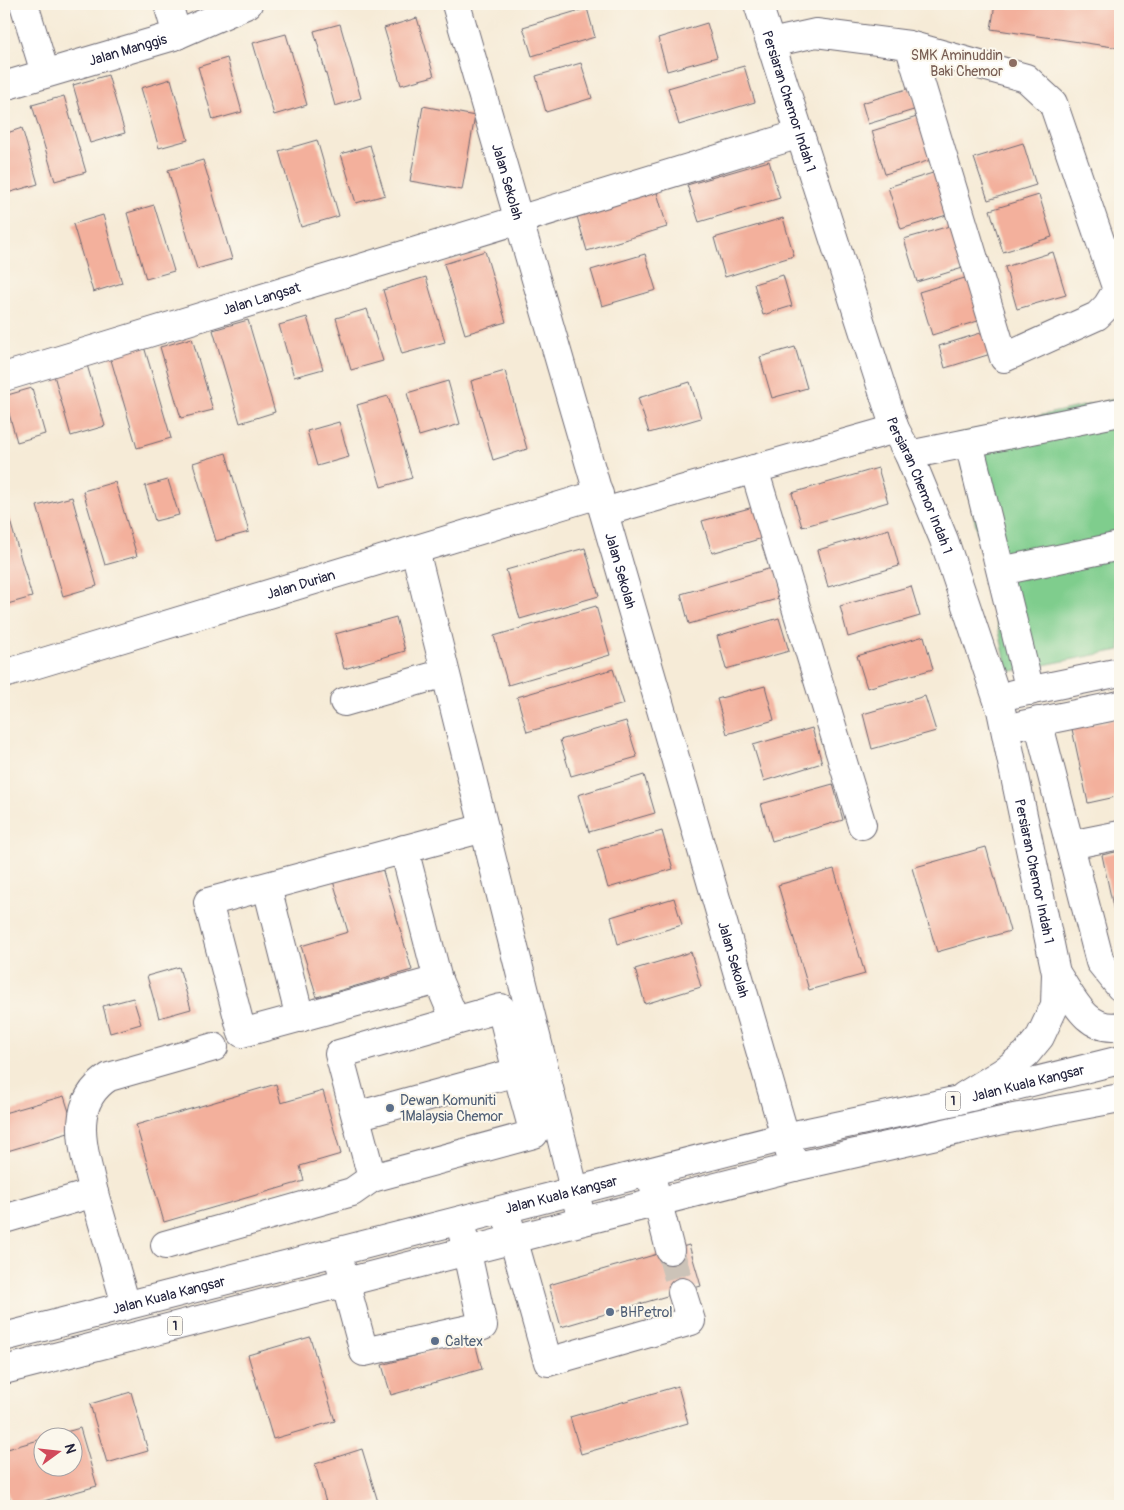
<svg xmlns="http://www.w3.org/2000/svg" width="1124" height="1510" font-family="Pangolin,sans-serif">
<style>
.green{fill:#7fcd8d;stroke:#507864}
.building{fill:#f3b09c}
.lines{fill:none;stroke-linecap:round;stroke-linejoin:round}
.minor-tunnel{stroke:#ccc3b8;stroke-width:28;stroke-dasharray:28 14;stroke-linecap:butt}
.minor-casing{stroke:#6c6872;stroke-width:30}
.highway-casing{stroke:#6c6872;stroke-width:30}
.minor{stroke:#fff;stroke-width:28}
.highway{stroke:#fff;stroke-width:28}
.education-dot{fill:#8d6e63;stroke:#fbf7ec;stroke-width:2}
.service-dot{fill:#5c6f8a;stroke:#fbf7ec;stroke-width:2}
.labels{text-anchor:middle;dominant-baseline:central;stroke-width:4;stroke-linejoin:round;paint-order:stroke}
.shield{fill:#fbf7ec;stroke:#636270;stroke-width:1}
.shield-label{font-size:12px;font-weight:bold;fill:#22223b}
.street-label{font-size:14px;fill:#22223b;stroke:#fbf7ec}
.education-label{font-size:14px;fill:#785e54;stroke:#fbf7ec;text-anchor:end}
.service-label{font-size:14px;fill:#4e5e75;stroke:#fbf7ec;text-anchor:start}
</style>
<rect width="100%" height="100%" fill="#fbf7ec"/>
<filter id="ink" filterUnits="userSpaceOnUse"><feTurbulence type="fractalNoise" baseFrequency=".02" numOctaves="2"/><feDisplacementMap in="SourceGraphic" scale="10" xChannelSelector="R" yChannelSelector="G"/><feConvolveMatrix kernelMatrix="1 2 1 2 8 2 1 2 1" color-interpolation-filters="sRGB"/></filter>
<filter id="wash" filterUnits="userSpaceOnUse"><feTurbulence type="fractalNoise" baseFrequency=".0096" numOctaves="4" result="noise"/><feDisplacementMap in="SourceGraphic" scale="20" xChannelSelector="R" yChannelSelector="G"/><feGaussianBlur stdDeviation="1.12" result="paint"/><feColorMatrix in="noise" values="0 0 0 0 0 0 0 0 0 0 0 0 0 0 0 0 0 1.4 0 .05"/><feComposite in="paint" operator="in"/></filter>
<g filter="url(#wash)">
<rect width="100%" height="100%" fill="#f6ebd7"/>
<polygon class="green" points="1120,398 1120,650 1008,672 956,434"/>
<g id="blocks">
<g class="building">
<polygon points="995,4 1120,4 1120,48 991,29"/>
<polygon points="587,8 595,37 532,56 523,27"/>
<polygon points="417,18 434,76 401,85 384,28"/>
<polygon points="707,23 717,57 667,71 658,38"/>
<polygon points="340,24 361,98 335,106 314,31"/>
<polygon points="286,34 307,105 274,115 253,43"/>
<polygon points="227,58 242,112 213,120 198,67"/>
<polygon points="581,63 592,98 546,112 536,76"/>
<polygon points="744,66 755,102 679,125 668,88"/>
<polygon points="108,75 125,133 90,143 73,85"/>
<polygon points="171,79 188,140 159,148 141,88"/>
<polygon points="910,88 917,109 868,124 862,103"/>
<polygon points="64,96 86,172 55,181 32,105"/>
<polygon points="423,106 475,116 462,190 410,181"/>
<polygon points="920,116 934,159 885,174 872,131"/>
<polygon points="22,128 38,184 4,194 4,134"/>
<polygon points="317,140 339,216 301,227 279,151"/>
<polygon points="1023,143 1036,185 988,200 974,158"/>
<polygon points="370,145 385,195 356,203 341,154"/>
<polygon points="203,160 232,259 197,269 168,170"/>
<polygon points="769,161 780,198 699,222 687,185"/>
<polygon points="936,172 950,214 901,229 888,187"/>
<polygon points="656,189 667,227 587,251 576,213"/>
<polygon points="1039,195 1052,237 1003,252 990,210"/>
<polygon points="154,205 174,271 146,279 127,213"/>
<polygon points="103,215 122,283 93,292 73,224"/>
<polygon points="783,218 794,256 725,277 714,238"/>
<polygon points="953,225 966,267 917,282 904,239"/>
<polygon points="485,251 506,322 465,334 444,264"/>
<polygon points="1053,252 1066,295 1017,309 1005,267"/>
<polygon points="645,254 656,290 602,306 591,270"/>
<polygon points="783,275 792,306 763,315 754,284"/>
<polygon points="426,277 445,342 402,354 383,290"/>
<polygon points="968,277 981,320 932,335 919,292"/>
<polygon points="367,309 383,361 351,370 336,318"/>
<polygon points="307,317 323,369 294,377 279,325"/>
<polygon points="248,320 275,412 240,423 213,330"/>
<polygon points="987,331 994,353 945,368 939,346"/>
<polygon points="192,338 213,410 181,418 160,347"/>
<polygon points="143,343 171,438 137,448 109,353"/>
<polygon points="795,347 807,388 772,398 760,357"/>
<polygon points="85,358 105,426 71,436 52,368"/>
<polygon points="505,371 527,449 493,460 471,381"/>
<polygon points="448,381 460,424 419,436 407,393"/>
<polygon points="690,382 701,418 649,433 638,398"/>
<polygon points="32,388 45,434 17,442 4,396"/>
<polygon points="388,396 412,478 381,487 357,405"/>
<polygon points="339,422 349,457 317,466 307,431"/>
<polygon points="226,453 249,532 216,541 193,463"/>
<polygon points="878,468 888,502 802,527 792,493"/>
<polygon points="168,480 179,515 155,521 145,486"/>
<polygon points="115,482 137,556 105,565 83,491"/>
<polygon points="72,497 97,586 63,596 37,506"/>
<polygon points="757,506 766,537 712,553 702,521"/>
<polygon points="8,514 32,597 4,605 4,515"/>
<polygon points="889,529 899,566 828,587 818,550"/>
<polygon points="585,548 599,596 520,619 506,570"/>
<polygon points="775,567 784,597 689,624 681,594"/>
<polygon points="911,586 920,616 848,637 840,606"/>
<polygon points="596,606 610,655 508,685 494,636"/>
<polygon points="396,617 405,651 344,669 335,634"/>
<polygon points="779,618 789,651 726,669 717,636"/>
<polygon points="924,636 933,669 867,688 857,656"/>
<polygon points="613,669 624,704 527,732 517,697"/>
<polygon points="765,686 774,720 727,734 717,699"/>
<polygon points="925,696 936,731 872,749 863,714"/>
<polygon points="1120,718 1120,796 1088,803 1072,729"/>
<polygon points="626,721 637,757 571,776 560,740"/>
<polygon points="812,728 822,763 764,781 753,745"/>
<polygon points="644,775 655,813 589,832 578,795"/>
<polygon points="833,784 843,820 772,841 761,804"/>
<polygon points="662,831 673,869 608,888 597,850"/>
<polygon points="986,847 1010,931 937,952 912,868"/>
<polygon points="1120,851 1120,929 1118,930 1102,855"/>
<polygon points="380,861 412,970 317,997 301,946 348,932 331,874"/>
<polygon points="834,869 865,974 809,990 778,885"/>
<polygon points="674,898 682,925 618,944 611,917"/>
<polygon points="691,952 701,987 645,1004 635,969"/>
<polygon points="179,967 191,1009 159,1018 147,976"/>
<polygon points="133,998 141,1024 110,1033 103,1006"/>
<polygon points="276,1084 281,1103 323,1091 341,1154 300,1166 304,1181 164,1222 136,1125"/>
<polygon points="64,1096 75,1131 4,1152 4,1113"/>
<polygon points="689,1245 701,1286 561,1327 549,1285"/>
<polygon points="310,1337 335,1421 273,1439 248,1355"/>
<polygon points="474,1339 482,1369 391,1395 382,1365"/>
<polygon points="678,1386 688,1423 581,1454 570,1417"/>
<polygon points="131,1392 148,1451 107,1463 90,1404"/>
<polygon points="80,1428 97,1486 26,1506 11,1506 4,1480 4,1450 42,1439 42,1468 72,1468 72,1438 48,1437"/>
<polygon points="362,1449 378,1502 363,1506 327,1506 315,1464"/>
</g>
</g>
</g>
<g filter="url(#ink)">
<use href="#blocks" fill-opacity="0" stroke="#6c6872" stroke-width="1"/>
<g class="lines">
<polyline class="minor-tunnel" points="670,1250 682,1292"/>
<g class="minor-casing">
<g id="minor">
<polyline points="24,4 45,73"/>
<polyline points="168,4 177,35"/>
<path id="s1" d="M456,4L794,1167"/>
<path id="s2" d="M758,4L895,429L909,455L944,540L1001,710L1056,973L1055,1005L1040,1037L1026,1054L1003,1072L964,1096"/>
<polyline points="771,43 816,33 909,45 1026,78 1053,103 1117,290 1107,306 1097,316 1004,358 909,45"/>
<path id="s3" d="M4,86L177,35L248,4"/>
<path id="s4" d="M4,377L800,134"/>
<polyline points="969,443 1030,691"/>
<polyline points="909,455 1120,412"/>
<polyline points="754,469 862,825"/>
<polyline points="604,512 895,429"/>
<polyline points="415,550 582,1221"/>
<polyline points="1001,571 1120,546"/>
<path id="s5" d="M4,674L599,494"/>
<polyline points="1013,694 1120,672"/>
<polyline points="344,702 445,673"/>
<polyline points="1038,721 1100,962 1120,987"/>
<polyline points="1022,725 1120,705"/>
<polyline points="1070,845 1120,835"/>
<polyline points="404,849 438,980 455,1020"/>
<polyline points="267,887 300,1018"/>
<path d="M1056,973C1072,996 1086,1033 1120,1026"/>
<polyline points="438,980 242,1033 208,902 484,828"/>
<polyline points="356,1116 517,1072 501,1008 339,1054 372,1178"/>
<polyline points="650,1172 670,1250"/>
<path d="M94,1193C85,1153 66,1104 109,1077L214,1047"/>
<polyline points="505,1210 548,1362 691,1321 682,1292"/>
<polyline points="4,1219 94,1193 126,1305"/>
<polyline points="165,1245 352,1192 372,1178 534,1134 517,1072 534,1067"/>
<polyline points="337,1252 364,1352 483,1326 460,1221"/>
</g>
</g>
<g class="highway-casing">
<g id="highway">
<path id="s6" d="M4,1337L785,1137L959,1100L1120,1060"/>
<polyline points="4,1370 794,1167 998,1121 1120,1098"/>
</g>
</g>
<use href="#minor" class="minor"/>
<use href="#highway" class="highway"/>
</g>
</g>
<circle class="education-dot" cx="1013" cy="63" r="5"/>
<g class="service-dot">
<circle cx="390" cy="1108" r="5"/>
<circle cx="610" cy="1312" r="5"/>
<circle cx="435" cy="1341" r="5"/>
</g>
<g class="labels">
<g class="shield">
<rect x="945.5" y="1091.5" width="15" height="19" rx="4"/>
<rect x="167.5" y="1316.5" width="15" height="19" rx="4"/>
</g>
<g class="shield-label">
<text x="953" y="1101">1</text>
<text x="175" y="1326">1</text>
</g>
<g class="street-label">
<text stroke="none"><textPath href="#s3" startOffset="129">Jalan Manggis</textPath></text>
<text stroke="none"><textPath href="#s2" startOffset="102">Persiaran Chemor Indah 1</textPath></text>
<text stroke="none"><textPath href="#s1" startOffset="185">Jalan Sekolah</textPath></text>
<text stroke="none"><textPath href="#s4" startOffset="269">Jalan Langsat</textPath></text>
<text stroke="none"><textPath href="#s2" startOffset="508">Persiaran Chemor Indah 1</textPath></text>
<text stroke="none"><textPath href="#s1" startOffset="590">Jalan Sekolah</textPath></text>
<text stroke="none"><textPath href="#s5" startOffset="310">Jalan Durian</textPath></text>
<text stroke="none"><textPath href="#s2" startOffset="912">Persiaran Chemor Indah 1</textPath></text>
<text stroke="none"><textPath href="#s1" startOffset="995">Jalan Sekolah</textPath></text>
<text stroke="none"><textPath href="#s6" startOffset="1055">Jalan Kuala Kangsar</textPath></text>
<text stroke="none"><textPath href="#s6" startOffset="575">Jalan Kuala Kangsar</textPath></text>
<text stroke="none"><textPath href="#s6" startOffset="170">Jalan Kuala Kangsar</textPath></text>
</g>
<g class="education-label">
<text x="1003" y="55">SMK Aminuddin<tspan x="1003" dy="16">Baki Chemor</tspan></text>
</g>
<g class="service-label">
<text x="400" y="1100">Dewan Komuniti<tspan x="400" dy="16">1Malaysia Chemor</tspan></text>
<text x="620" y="1312">BHPetrol</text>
<text x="445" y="1341">Caltex</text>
</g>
</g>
<rect width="1124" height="1510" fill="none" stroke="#fbf7ec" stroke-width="20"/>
<g transform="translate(58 1452) rotate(75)"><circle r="24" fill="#fbf7ec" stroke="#a4a2a5"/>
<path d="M0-4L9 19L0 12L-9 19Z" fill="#d1495b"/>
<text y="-8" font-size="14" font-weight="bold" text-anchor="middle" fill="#22223b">N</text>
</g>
</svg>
